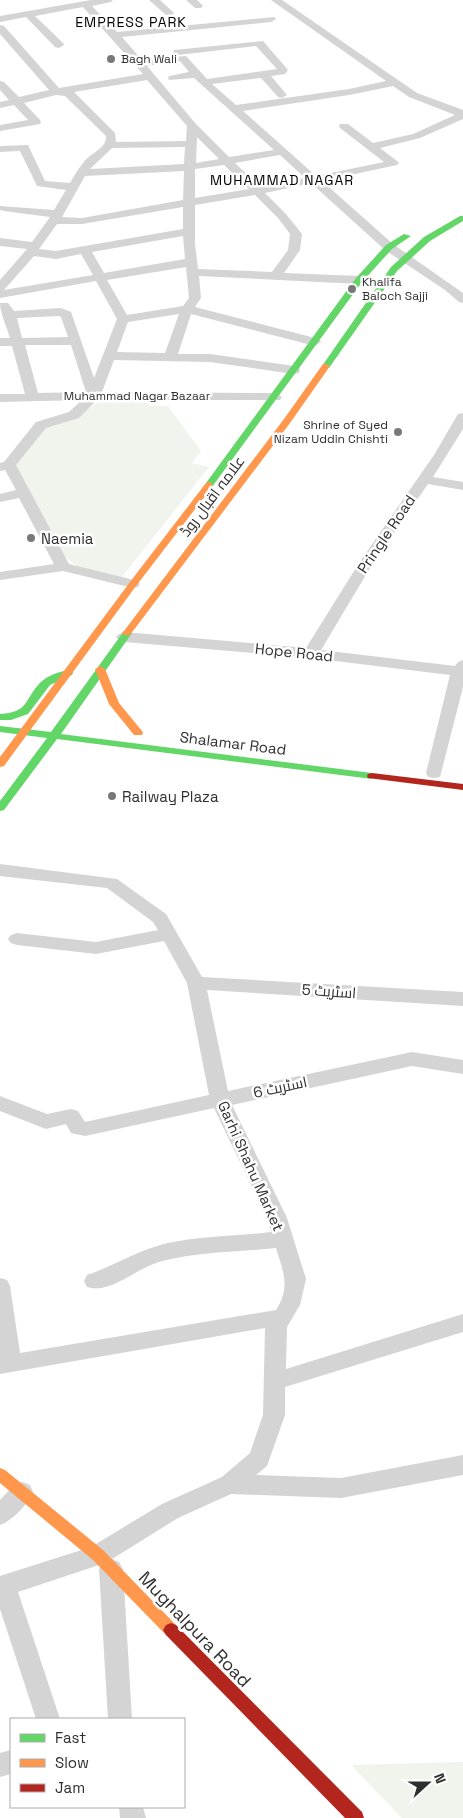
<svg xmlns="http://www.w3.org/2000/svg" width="463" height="1818" font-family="'Space Grotesk',Cairo,sans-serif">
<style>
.green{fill:#f1f4ed}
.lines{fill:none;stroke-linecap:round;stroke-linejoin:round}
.street{fill:#d4d4d4;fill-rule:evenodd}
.fast{fill:#63d668;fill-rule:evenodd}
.slow{fill:#ff974d;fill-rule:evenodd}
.jam{fill:#b3261e;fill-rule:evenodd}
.poi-dot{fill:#787878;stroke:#fff;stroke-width:2}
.labels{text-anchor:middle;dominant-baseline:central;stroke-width:5;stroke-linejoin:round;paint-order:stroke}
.far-poi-label{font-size:12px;fill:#2f2f2f;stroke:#fff;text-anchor:start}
.far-street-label{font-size:12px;fill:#2f2f2f;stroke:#fff}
.far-neighbourhood-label{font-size:14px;letter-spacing:1px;fill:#000;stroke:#fff}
.street-label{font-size:15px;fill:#2f2f2f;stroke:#fff}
.poi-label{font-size:15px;fill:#2f2f2f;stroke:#fff;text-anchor:start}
.near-street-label{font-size:18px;fill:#2f2f2f;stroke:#fff}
</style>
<rect width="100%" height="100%" fill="#fff"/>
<g class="green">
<polygon points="141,399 151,406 168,406 201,451 192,463 209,467 121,578 78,567 61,553 15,464 42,428 77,416 102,400"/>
<polygon points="463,1762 463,1818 402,1818 351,1765"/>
</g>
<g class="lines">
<g class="street">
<path d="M91,0H113L111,2L92,6L117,32L274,17L276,19L271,22L122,37L142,60L186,56L207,79L277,69L256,46L178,55L173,52L174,50L263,41L288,70L285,74L271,76L287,95L282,98L278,97L261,78L212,84L236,105L349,89L386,81L271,0H282L417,93L463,110V119L420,138L380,148L397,161L399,163L397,165L322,181L393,244L463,293V303L459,302L445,290L385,250L311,183L265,193L286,214L302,234L300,250L284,273L359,276L365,280L359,284L199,276L201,298L195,307L319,339L321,342L315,346L191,314L178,354H210L294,366L299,367L300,370L299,373L294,374L210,362L114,360L102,392L275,393L282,397L280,400H97L79,418L46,428L16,465L69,564L138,581L140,584L138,587L133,588L63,571L0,580V572L54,564L19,498L0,502V494L16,490L5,470L0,471V463L4,462L36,422L69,412L82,400L0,402V394H25L12,346H0V338H10C7,328 0,312 0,303H8L14,311L61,308L71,312L94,378L117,319L96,281L0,298V280L27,249L0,246V238L32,242L50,217L4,211L0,210V206L54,210L66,190L37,186L20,151L0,152V146L28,145L45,181L70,183C74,176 78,169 83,163C90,153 107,149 106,136L65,96L56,95L24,103L40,120L41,122L40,124L0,131V125L28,120L14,105L0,108V102L9,100L0,90V81L4,82L19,97L49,90L0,34V25L4,26L59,88L143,74L83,7L35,16L63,43L64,45L59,48L55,47L26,17L0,22V16ZM180,61L189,72L169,76L168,78L169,80L194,78L274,150L229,157L196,124L147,66ZM147,80L187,126L186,141L116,142L115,133L74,92ZM393,86L409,97L455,115L413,134L373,143L348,124H340L339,126L340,128L384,162L316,176L243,111L349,95ZM197,137L219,159L196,163ZM185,147L184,164L90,169L112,148ZM280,155L305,178L260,187L235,163ZM224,165L249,189L195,198V169ZM184,171L183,200L82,218L62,217L85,176ZM255,195L278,218L290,234L288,250L272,272L198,269L195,244V205ZM183,207V229L56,251L39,249L57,224H82ZM183,236L185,259L104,273L92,252ZM81,254L93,275L4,290L34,256L56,259ZM186,267L189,298L183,306L127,315L107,280ZM179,314L165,353L117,352L128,322ZM59,316L61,317L68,337L22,338L17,318ZM25,345H71L86,392L38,393Z"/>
<polygon points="149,0 160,0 174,13 172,15 166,15"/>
<polygon points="186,0 197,0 203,6 201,8 195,8"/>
<polygon points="463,413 463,429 433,477 463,482 463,490 428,484 373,563 321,650 455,666 458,662 463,660 463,687 440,777 434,778 428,777 426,773 450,675 311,658 124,642 119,640 116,637 119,634 124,632 306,648 359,563 434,455 458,414"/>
<path d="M0,864L117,879L166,914L202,977L463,992V1006L207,990L228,1091L412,1052L463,1060V1074L412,1066L232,1105L287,1218L306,1279L300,1305L287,1327L286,1369L463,1314V1332L285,1387V1415L267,1466L256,1475L341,1478L463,1455V1475L341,1498L231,1494L178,1518L112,1559L119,1562L123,1569L132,1719H108L99,1569L102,1564L18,1592L60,1719H36L0,1609V1576L91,1547L162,1504L222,1477L250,1453L263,1415L265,1328L0,1374V1278L7,1280L10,1286L20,1353L276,1310C291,1287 283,1271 276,1248C240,1252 183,1252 151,1265C131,1273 108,1294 87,1287L84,1281L87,1275C114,1266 140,1249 168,1243C202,1236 238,1236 271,1232L267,1218L214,1108L85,1136L71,1133L66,1124L46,1129L0,1111V1096L47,1114L71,1109L78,1111L85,1122L209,1095L187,983L164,941L96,954L17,945L11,943L8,939L11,935L17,933L96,942L158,930L153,922L107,888L0,876Z"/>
<path d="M22,1482L30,1485L33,1492C27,1505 13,1520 0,1525V1500L14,1485Z"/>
<polygon points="11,1750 11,1774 0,1777 0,1753"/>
<polygon points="119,1807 143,1807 146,1818 120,1818"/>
</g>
<g class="fast">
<polygon points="460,216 463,216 463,221 430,241 397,271 329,368 323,368 322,366 391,267 424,237"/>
<polygon points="404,234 411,236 392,249 362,282 212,487 206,487 206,483 356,278 386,245"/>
<polygon points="127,630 132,633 61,734 372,773 377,776 372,779 57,739 4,810 0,811 0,801 47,738 0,732 0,726 51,732 124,631"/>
<path d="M68,670L72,671L73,673L72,675L50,685L28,714L11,720H0V714C31,712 23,699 42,681C49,675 59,672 68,670Z"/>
</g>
<g class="slow">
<polygon points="323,364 326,364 330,366 290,423 130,635 124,635 122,633 124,631 284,419"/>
<polygon points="209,482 212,483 212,487 136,586 4,766 0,767 0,757 130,582 206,483"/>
<polygon points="100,666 105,669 119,703 142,731 143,733 142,735 134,735 109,704 95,669"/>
<polygon points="0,1468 5,1470 103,1550 176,1625 179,1630 176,1635 171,1637 166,1635 93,1560 0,1483"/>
</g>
<g class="jam">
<polygon points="372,773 463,784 463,790 368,778 367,776 368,774"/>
<polygon points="171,1623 176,1625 362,1812 364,1818 345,1818 166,1635 163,1630 166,1625"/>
</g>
</g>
<g class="poi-dot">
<circle cx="111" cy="59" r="5"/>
<circle cx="352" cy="289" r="5"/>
<circle cx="398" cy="432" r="5"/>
<circle cx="31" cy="538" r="5"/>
<circle cx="112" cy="796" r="5"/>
</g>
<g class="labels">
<g class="far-poi-label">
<text x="121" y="59">Bagh Wali</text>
<text x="362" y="282">Khalifa<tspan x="362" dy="14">Baloch Sajji</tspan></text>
<text x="388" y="425" text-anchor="end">Shrine of Syed<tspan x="388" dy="14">Nizam Uddin Chishti</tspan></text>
</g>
<g class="far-street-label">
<text x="137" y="396">Muhammad Nagar Bazaar</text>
</g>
<g class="far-neighbourhood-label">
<text x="131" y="22">EMPRESS PARK</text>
<text x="282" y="180">MUHAMMAD NAGAR</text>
</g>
<g class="street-label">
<text transform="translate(212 496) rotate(-53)">علامہ اقبال روڈ</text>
<text transform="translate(386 534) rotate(-56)">Pringle Road</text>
<text transform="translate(294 652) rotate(6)">Hope Road</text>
<text transform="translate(233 743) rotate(7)">Shalamar Road</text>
<text transform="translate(329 991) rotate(4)">اسٹریٹ 5</text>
<text transform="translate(280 1087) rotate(-12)">اسٹریٹ 6</text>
<text transform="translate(251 1166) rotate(66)">Garhi Shahu Market</text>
</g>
<g class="poi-label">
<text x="41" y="538">Naemia</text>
<text x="122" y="796">Railway Plaza</text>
</g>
<g class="near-street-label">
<text transform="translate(195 1629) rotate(46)">Mughalpura Road</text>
</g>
</g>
<rect x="10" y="1718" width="175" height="90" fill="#ffffff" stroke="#acacac"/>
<rect x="20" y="1734" width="25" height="8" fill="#63d668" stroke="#acacac"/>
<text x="55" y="1743" font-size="15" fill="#2f2f2f">Fast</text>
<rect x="20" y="1759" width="25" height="8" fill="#ff974d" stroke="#acacac"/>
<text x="55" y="1768" font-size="15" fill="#2f2f2f">Slow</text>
<rect x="20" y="1784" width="25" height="8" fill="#b3261e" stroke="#acacac"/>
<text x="55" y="1793" font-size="15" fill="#2f2f2f">Jam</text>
<g transform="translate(428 1783) rotate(69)" stroke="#ffffff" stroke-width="4" paint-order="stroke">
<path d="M0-4L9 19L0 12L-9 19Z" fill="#2f2f2f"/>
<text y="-8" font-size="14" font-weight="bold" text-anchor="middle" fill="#2f2f2f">N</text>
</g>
</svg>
